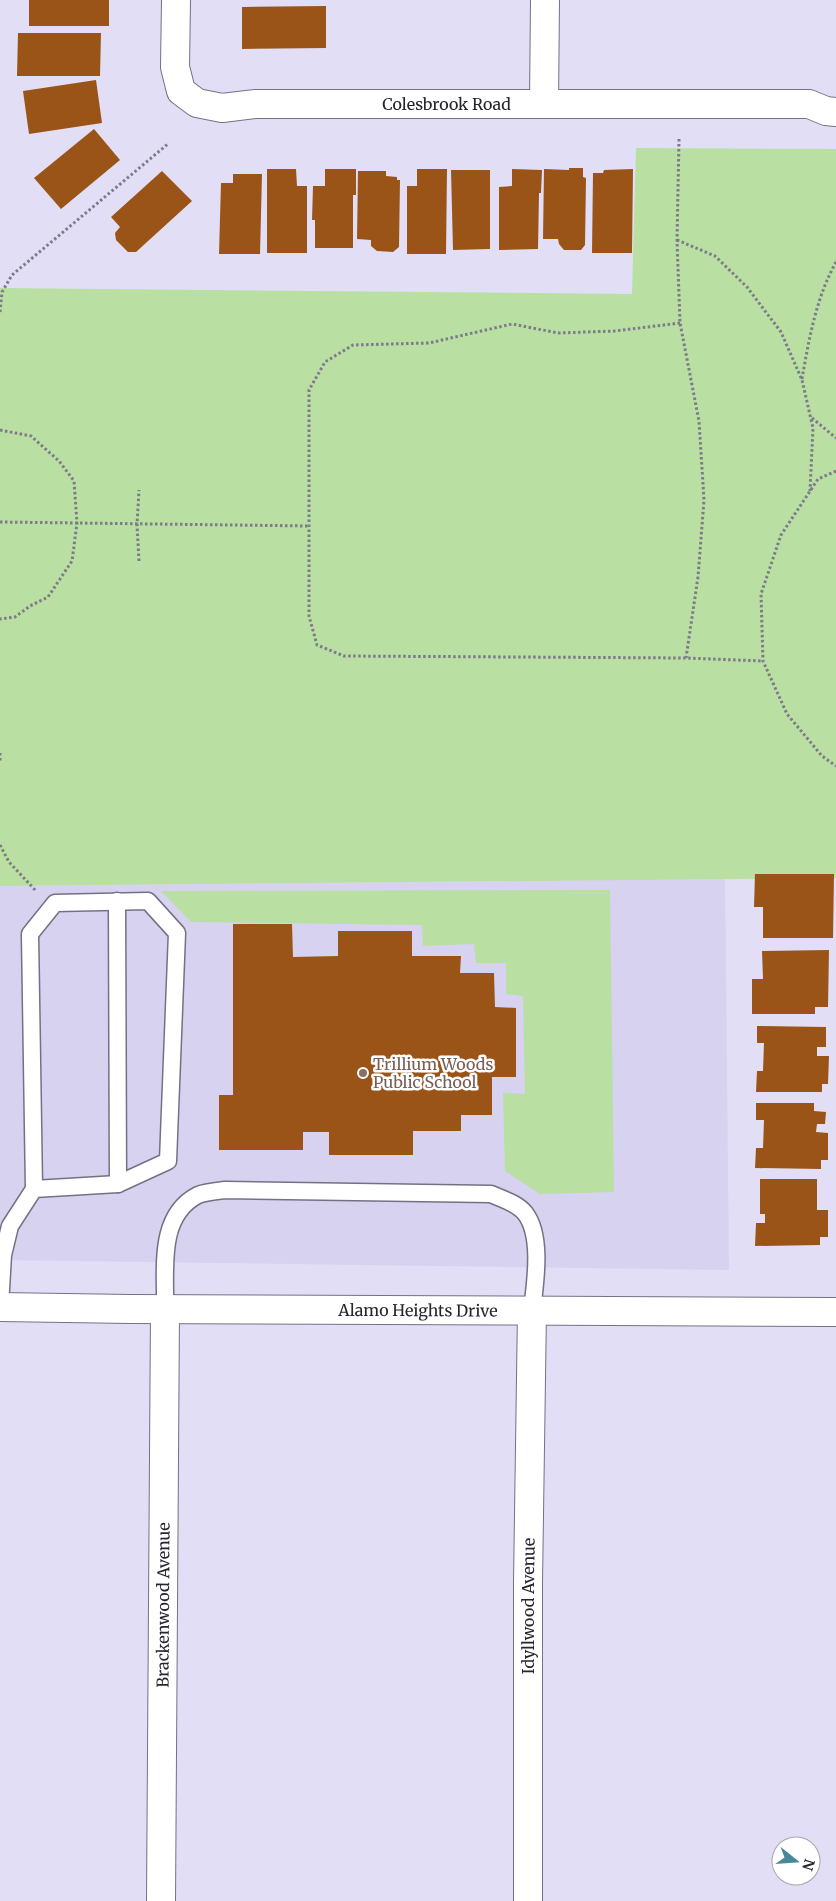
<svg xmlns="http://www.w3.org/2000/svg" width="836" height="1901" font-family="Merriweather,serif">
<style>
.built{fill:#d7d2ef}
.green{fill:#b9dfa2}
.building{fill:#9a5418}
.lines{fill:none;stroke-linecap:round;stroke-linejoin:round}
.service-casing{stroke:#747185;stroke-width:19}
.minor-casing{stroke:#747185;stroke-width:30}
.path{stroke:#7d7a8a;stroke-width:3;stroke-dasharray:2.5 2.5;stroke-linecap:butt}
.service{stroke:#fff;stroke-width:16}
.minor{stroke:#fff;stroke-width:28}
.education-dot{fill:#8d6e63;stroke:#fff;stroke-width:2}
.labels{text-anchor:middle;dominant-baseline:central;stroke-width:5;stroke-linejoin:round;paint-order:stroke}
.street-label{font-size:16px;fill:#26242d;stroke:#fff}
.education-label{font-size:16px;fill:#785e54;stroke:#fff;text-anchor:start}
</style>
<rect width="100%" height="100%" fill="#e2def5"/>
<polygon class="built" points="725,879 729,1270 0,1260 0,886"/>
<g class="green">
<polygon points="636,148 836,149 836,878 0,886 0,288 632,294"/>
<polygon points="610,890 614,1192 540,1194 505,1171 503,1093 525,1094 523,996 506,994 506,963 476,963 474,944 423,946 422,925 191,922 161,891"/>
</g>
<g class="building">
<rect x="29" y="0" width="80" height="26"/>
<polygon points="326,6 326,48 242,49 242,7"/>
<polygon points="18,33 101,33 100,76 17,76"/>
<polygon points="96,80 102,123 29,134 23,91"/>
<polygon points="94,129 120,160 61,209 34,178"/>
<polygon points="569,168 583,168 583,177 586,178 585,245 581,250 564,250 559,244 558,239 543,239 544,169 569,170"/>
<polygon points="267,169 296,169 297,186 307,186 307,253 267,253"/>
<polygon points="325,169 356,169 356,195 353,195 353,248 315,248 315,220 312,220 313,186 325,186"/>
<polygon points="417,169 447,169 446,254 407,254 407,186 417,186"/>
<polygon points="512,169 542,170 541,193 539,193 538,249 499,250 499,187 512,186"/>
<polygon points="633,169 632,253 592,253 593,173 603,173 604,170"/>
<polygon points="451,170 490,170 490,249 453,250"/>
<polygon points="162,171 192,201 136,252 128,252 116,240 115,233 120,227 111,217"/>
<polygon points="358,171 386,171 386,176 397,177 397,180 400,180 399,247 393,252 377,251 371,246 371,240 357,239"/>
<polygon points="233,174 262,174 260,254 219,254 221,183 233,183"/>
<polygon points="755,874 834,874 833,938 763,938 763,907 754,907"/>
<polygon points="233,924 292,924 293,957 338,956 338,931 412,931 412,956 461,956 460,973 494,973 495,1007 516,1008 516,1077 492,1077 492,1115 461,1115 461,1131 413,1131 413,1155 329,1155 329,1132 303,1132 303,1150 219,1150 219,1095 233,1095"/>
<polygon points="829,950 828,1007 815,1007 815,1014 752,1014 752,979 763,979 762,951"/>
<polygon points="757,1026 826,1027 826,1047 817,1047 817,1056 829,1056 828,1084 822,1084 822,1092 756,1092 757,1071 763,1071 764,1043 757,1043"/>
<polygon points="756,1103 814,1103 814,1111 826,1112 825,1124 817,1124 816,1132 828,1133 828,1160 821,1160 821,1169 755,1168 756,1148 763,1148 764,1120 756,1120"/>
<polygon points="760,1179 817,1179 817,1210 828,1210 828,1237 820,1237 820,1245 755,1246 756,1223 765,1223 765,1214 760,1214"/>
</g>
<g class="lines">
<g class="service-casing">
<g id="service">
<polyline points="117,901 118,1184"/>
<polyline points="0,1306 3,1255 10,1226 34,1189 30,934 55,903 148,901 177,933 168,1161 118,1184 34,1189"/>
<path d="M165,1309C166,1270 157,1216 198,1195C205,1192 216,1191 225,1190L491,1194C502,1199 517,1203 525,1213C543,1236 535,1284 532,1310"/>
</g>
</g>
<g class="minor-casing">
<g id="minor">
<path id="s1" d="M176,0L175,67L181,91L197,103L222,108L256,104H809L826,111L836,112"/>
<polyline points="544,104 545,0"/>
<path id="s2" d="M0,1307L130,1309L836,1312"/>
<path id="s3" d="M161,1901L165,1309"/>
<path id="s4" d="M528,1901V1583L532,1310"/>
</g>
</g>
<g class="path">
<polyline points="679,139 677,240 680,323 699,421 704,500 698,577 686,658"/>
<polyline points="677,240 715,256 747,287 781,332 802,380 813,428 810,491"/>
<polyline points="0,312 2,292 12,275 169,143"/>
<polyline points="680,323 615,331 558,333 512,324 429,343 353,345 325,362 309,390 309,616 317,645 344,656 686,658 763,661"/>
<path d="M802,379C809,339 816,298 836,262"/>
<polyline points="812,418 836,438"/>
<polyline points="0,430 31,436 59,461 74,481 77,523 72,561 48,597 30,606 15,617 0,619"/>
<polyline points="836,471 818,479 781,535 761,594 763,661 787,714 822,756 836,766"/>
<polyline points="0,522 309,526"/>
<polyline points="139,561 137,525 139,490"/>
<polyline points="0,753 0,762"/>
<polyline points="0,845 9,862 36,891"/>
</g>
<use href="#service" class="service"/>
<use href="#minor" class="minor"/>
</g>
<circle class="education-dot" cx="363" cy="1073" r="5"/>
<g class="labels">
<g class="street-label">
<text stroke="none"><textPath href="#s1" startOffset="362">Colesbrook Road</textPath></text>
<text stroke="none"><textPath href="#s2" startOffset="418">Alamo Heights Drive</textPath></text>
<text stroke="none"><textPath href="#s3" startOffset="296">Brackenwood Avenue</textPath></text>
<text stroke="none"><textPath href="#s4" startOffset="295">Idyllwood Avenue</textPath></text>
</g>
<g class="education-label">
<text x="373" y="1064">Trillium Woods<tspan x="373" dy="18">Public School</tspan></text>
</g>
</g>
<g transform="translate(796 1861) rotate(107)"><circle r="24" fill="#ffffff" stroke="#a8a7ab"/>
<path d="M0-4L9 19L0 12L-9 19Z" fill="#47889b"/>
<text y="-8" font-size="14" font-weight="bold" text-anchor="middle" fill="#26242d">N</text>
</g>
</svg>
